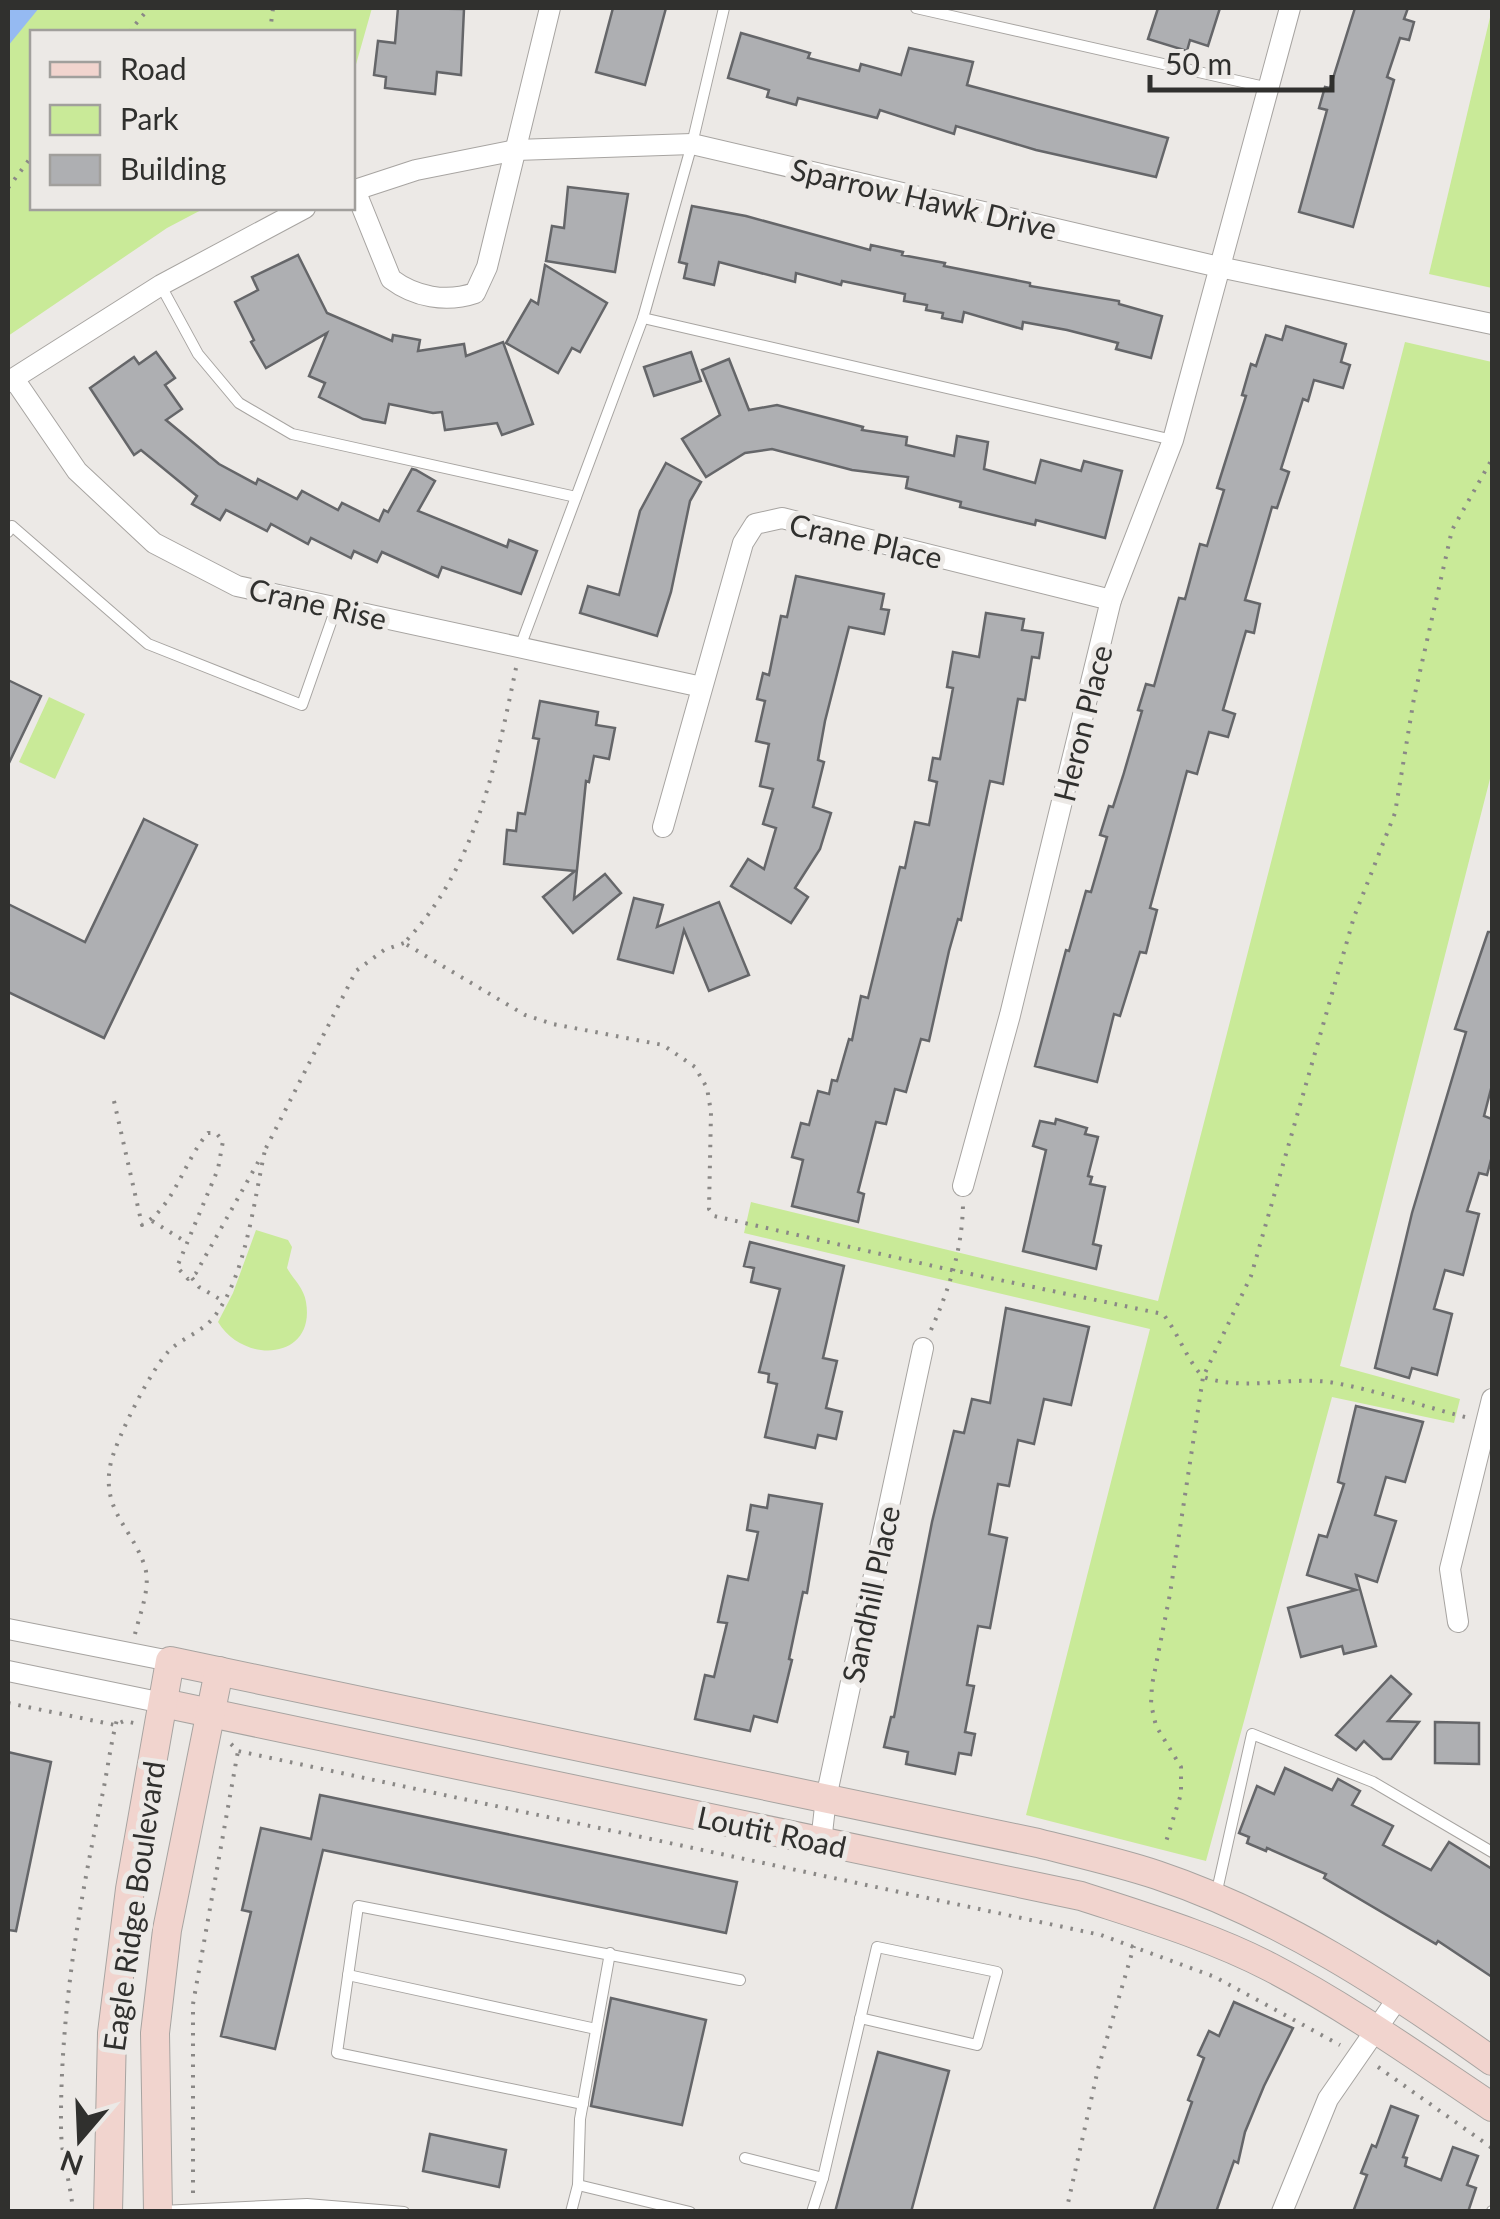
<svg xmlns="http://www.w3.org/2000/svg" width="1500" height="2219" font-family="Lato,sans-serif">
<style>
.green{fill:#c9ea98}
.water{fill:#95baf2}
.building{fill:#aeafb2;stroke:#656669;stroke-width:2.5}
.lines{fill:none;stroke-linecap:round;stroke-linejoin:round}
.lane-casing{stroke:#a7a4a1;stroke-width:12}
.street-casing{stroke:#a7a4a1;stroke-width:22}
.secondary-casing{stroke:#a7a4a1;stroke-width:30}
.path{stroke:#8a8886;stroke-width:4;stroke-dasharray:2.5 8;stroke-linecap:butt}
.lane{stroke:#fff;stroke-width:10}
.street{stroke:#fff;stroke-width:20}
.secondary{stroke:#f1d4ce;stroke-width:28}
.labels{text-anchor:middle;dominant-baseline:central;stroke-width:10;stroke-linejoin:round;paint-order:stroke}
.street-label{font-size:30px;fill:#30302e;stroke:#ece9e6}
</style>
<rect width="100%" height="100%" fill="#ece9e6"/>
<g class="green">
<polygon points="8,8 372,8 353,75 352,32 32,32 32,208 205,208 167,228 8,336"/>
<polygon points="1492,9 1492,288 1429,274"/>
<polygon points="1405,342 1492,362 1492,771 1340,1366 1460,1399 1454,1423 1332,1397 1206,1861 1026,1815 1150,1329 744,1233 751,1202 1158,1301"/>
<polygon points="49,697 85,714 55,779 19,762"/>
<path d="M256,1230L288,1240L292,1247L287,1268C293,1279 304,1288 306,1302C316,1360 244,1365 218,1322L233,1293Z"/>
</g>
<polygon class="water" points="8,8 39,8 8,46"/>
<g class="building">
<polygon points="398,8 464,9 461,75 437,72 435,94 385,88 386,77 374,75 378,41 395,43"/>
<polygon points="613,8 666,8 645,85 596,72"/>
<polygon points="1158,8 1220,8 1208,46 1190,40 1187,51 1148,39"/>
<polygon points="1355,8 1408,8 1404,19 1414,22 1409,40 1400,38 1387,77 1394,80 1353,227 1299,212 1327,110 1319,108 1325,87 1330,88"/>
<polygon points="741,33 810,53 808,58 859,71 861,64 901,75 909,48 973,62 967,85 1168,138 1156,177 1036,150 956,126 954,134 880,110 877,118 798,98 796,105 767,97 769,90 728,78"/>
<polygon points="568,187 628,194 615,272 546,261 552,226 564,228"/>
<polygon points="692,206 746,216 870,250 871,245 903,252 902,255 945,263 944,266 1030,283 1030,286 1119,301 1119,304 1162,316 1151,358 1116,349 1118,343 1067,330 1023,322 1022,329 964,312 962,322 942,318 943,313 926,310 927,305 904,301 905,294 842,281 841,285 796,273 795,282 719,262 714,285 684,278 687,264 679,262"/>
<polygon points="298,255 327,313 392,341 393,335 420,340 418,351 464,344 466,356 503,342 533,424 502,435 497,423 445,430 442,412 433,413 389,404 385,423 363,419 319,397 325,383 309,376 327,333 266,368 251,342 254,340 235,302 258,290 252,277"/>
<polygon points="545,265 607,303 580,352 572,348 558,373 506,343 531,300 538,304"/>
<polygon points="1286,326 1346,344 1341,362 1350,365 1343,388 1314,380 1308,401 1303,399 1281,469 1289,472 1277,508 1272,507 1245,600 1260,604 1254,633 1246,631 1223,710 1235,714 1228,737 1209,732 1197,774 1187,771 1150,908 1157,910 1146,953 1140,952 1120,1016 1114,1014 1097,1082 1035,1066 1066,950 1069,951 1086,891 1091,892 1107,837 1100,835 1109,806 1113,807 1123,776 1142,711 1138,710 1146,684 1154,686 1179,598 1185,599 1200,544 1207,546 1224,490 1217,488 1246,396 1242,395 1251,364 1256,366 1266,335 1282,340"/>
<polygon points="156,352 175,378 165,385 182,409 166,420 219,464 256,484 258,479 297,499 302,491 338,510 342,503 379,521 384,510 388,512 412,469 416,470 435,481 418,511 507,547 509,540 537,551 521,594 442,567 438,577 382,552 377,562 354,551 351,558 311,538 308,544 271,524 267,531 226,510 220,520 192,504 197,496 141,450 134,455 90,388 134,357 139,364"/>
<polygon points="691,352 701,381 654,396 644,367"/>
<polygon points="729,359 749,410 777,405 863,427 862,430 907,437 906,445 954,456 957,436 988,442 984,469 1035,483 1041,460 1081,471 1084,461 1122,471 1105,538 1036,520 1035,525 960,507 961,502 906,488 908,477 852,470 772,449 745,453 706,477 682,439 720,415 702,370"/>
<polygon points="666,463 701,482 690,501 671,592 657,636 580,613 588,586 619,595 640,511"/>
<polygon points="796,576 884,594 881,609 889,610 884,634 849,627 825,721 818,760 824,762 813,807 831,813 820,849 795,888 808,897 791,923 731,886 748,859 764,869 776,828 763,824 773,789 760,786 769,744 756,741 765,701 757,699 763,673 769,675 781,616 787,617"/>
<polygon points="986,613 1024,619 1022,630 1043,633 1039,658 1032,657 1025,700 1018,699 1003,784 990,781 961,920 958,919 949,951 929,1041 921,1039 906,1092 895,1089 886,1124 876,1122 858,1192 864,1194 858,1222 792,1206 803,1160 792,1157 801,1123 809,1125 818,1091 829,1094 832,1080 837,1081 849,1039 852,1040 861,996 868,998 900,867 905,868 915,822 929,825 937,782 929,780 933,758 940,759 953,688 947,687 953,652 979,657"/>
<polygon points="8,680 41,696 8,765"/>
<polygon points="540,701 598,712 596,725 615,728 609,759 594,756 589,782 586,781 574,899 605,874 621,893 573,933 543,897 575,871 504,864 507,830 516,831 518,813 525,814 539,739 533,738"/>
<polygon points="144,819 197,845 104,1038 8,992 8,904 85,942"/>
<polygon points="634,898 663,905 657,927 719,902 749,975 709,991 684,930 673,973 618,959"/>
<polygon points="1488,932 1492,932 1492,1085 1484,1116 1492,1119 1492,1156 1487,1175 1479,1173 1467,1211 1479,1214 1463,1275 1445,1270 1434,1309 1452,1314 1437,1375 1412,1368 1409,1378 1375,1368 1412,1213 1466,1032 1455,1029"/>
<polygon points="1056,1119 1087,1128 1085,1134 1098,1137 1088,1176 1092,1177 1090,1184 1105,1187 1093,1244 1101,1246 1096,1269 1023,1251 1046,1150 1033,1146 1040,1121 1055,1124"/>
<polygon points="750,1242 844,1266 823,1358 837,1361 826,1408 842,1412 836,1439 818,1435 815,1448 765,1437 777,1384 768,1382 769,1374 759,1372 780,1289 751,1282 754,1268 744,1266"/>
<polygon points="1006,1308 1089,1327 1071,1405 1044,1399 1034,1444 1018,1440 1009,1486 998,1484 989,1534 1007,1538 990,1628 978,1626 967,1685 974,1686 965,1732 975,1734 971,1755 959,1753 955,1774 906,1764 908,1752 884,1747 891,1717 894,1717 932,1522 954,1431 964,1433 972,1399 990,1403"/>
<polygon points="1356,1406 1423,1422 1405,1482 1386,1477 1375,1515 1396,1521 1377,1582 1356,1575 1376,1646 1344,1654 1342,1646 1301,1657 1288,1608 1356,1590 1307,1575 1319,1535 1327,1537 1344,1484 1338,1482"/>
<polygon points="769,1495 822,1504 807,1593 803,1592 789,1659 792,1660 777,1722 754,1716 750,1731 695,1719 705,1675 714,1677 727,1623 718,1622 728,1576 748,1580 758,1532 747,1530 751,1505 767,1508"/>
<polygon points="1391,1676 1411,1694 1388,1721 1419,1722 1391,1759 1383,1759 1364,1741 1356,1750 1336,1735"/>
<polygon points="1435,1722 1479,1723 1479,1764 1435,1763"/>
<polygon points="8,1752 51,1762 16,1931 8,1930"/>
<polygon points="1285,1768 1332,1790 1338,1779 1360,1791 1352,1805 1393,1826 1383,1845 1431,1870 1449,1842 1492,1869 1492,1977 1438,1941 1436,1944 1324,1878 1326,1874 1267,1848 1266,1851 1247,1843 1249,1837 1239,1833 1257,1786 1274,1794"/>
<polygon points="320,1795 737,1882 726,1933 323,1850 275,2049 221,2036 251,1912 242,1910 261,1828 311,1839"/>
<polygon points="611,1998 706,2020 682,2125 591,2106"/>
<polygon points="1234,2002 1293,2028 1264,2086 1245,2132 1238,2163 1234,2161 1216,2212 1153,2212 1192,2102 1188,2100 1204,2058 1198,2055 1209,2031 1219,2036"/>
<polygon points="878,2052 949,2071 911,2212 835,2212"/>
<polygon points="1391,2106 1418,2116 1403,2157 1407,2158 1405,2166 1441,2180 1453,2147 1478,2156 1467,2185 1476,2188 1468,2212 1353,2212 1367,2175 1361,2173 1372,2145 1376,2147"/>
<polygon points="430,2134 506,2150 499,2187 423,2171"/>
</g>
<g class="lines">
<g class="lane-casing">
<g id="lane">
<polyline points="916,8 1269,88"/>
<polyline points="161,286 198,354 239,403 292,434 576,497"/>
<polyline points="643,318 1173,440"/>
<polyline points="8,532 12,526 148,644 302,705 336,608"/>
<polyline points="520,647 643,318 692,144 724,8"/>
<polyline points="1216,1895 1252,1734 1373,1782 1492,1852"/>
<polyline points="348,1975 596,2029"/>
<polyline points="583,2104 337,2053 358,1906 740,1980"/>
<polyline points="745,2158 823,2178 877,1947 997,1972 977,2045 860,2018"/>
<polyline points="578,2185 690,2212"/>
<polyline points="161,2211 307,2204 404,2212"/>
<polyline points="571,2212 578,2185 580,2119 610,1953"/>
<polyline points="812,2212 823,2178"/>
<polyline points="1492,2212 1492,2211"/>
</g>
</g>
<g class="street-casing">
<g id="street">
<path d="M355,190L391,279C415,297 446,303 475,293L487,267L550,8"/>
<polyline points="352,191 416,170 516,150 692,144 1219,267 1492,324"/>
<polyline points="14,379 77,471 154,543 237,586 702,687"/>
<polyline points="8,382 161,285 305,208"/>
<polyline points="663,827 743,543 755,524 782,518 1111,600"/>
<polyline points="963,1186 1010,1015 1111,600 1173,440 1290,8"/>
<polyline points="1458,1622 1450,1569 1492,1399"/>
<polyline points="8,1629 170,1661"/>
<polyline points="8,1671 163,1703"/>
<polyline points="821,1842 826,1798 923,1348"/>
<polyline points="1282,2212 1328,2099 1400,1995"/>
</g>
</g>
<g class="secondary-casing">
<g id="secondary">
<path d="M163,1703L1081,1896C1145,1917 1210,1936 1270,1967C1347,2007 1420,2059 1492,2107"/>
<path d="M108,2212L112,2033L130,1889L170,1661L1038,1843C1077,1853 1118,1862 1157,1875C1279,1916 1388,1987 1492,2061"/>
<polyline points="158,2212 155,2033 167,1930 219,1671"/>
</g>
</g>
<g class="path">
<polyline points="129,32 149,8"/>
<polyline points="270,32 273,8"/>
<polyline points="8,188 32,156"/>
<path d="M516,668C496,765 475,870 404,943L525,1015L553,1024L663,1045L695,1067L707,1088L711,1112L709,1209L714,1216L942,1268L1163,1314C1179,1334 1186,1359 1203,1377L1170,1594L1152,1685L1151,1704L1156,1726L1181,1767V1794L1165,1845"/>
<path d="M114,1101L142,1225C174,1208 184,1160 208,1133H216L223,1141L218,1169L177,1267L188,1279L196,1273L261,1157"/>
<polyline points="266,1148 356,971 384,950 404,943"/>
<polyline points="152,1221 186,1242"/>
<polyline points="192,1278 199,1287 223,1301"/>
<path d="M931,1330C949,1289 962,1251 963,1205"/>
<path d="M1465,1417C1422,1406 1379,1391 1335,1383C1291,1375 1247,1392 1203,1377L1251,1276L1354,917L1395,813L1414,698L1452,530L1492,459"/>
<path d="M135,1634C140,1613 151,1588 145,1567C132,1527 100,1510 111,1462C117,1438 153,1364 172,1348C185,1337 203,1331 214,1317C246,1276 254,1200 265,1150"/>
<polyline points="8,1703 115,1725 124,1721 134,1723"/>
<polyline points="231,1744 238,1751 1101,1935 1215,1977 1340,2045"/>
<polyline points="1378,2067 1492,2148"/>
<polyline points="193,2193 193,2004 238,1751"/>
<path d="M73,2212C71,2183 61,2157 61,2128C60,2016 79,1902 103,1792C108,1767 111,1741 118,1716"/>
<polyline points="1066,2212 1098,2069 1134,1946"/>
</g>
<use href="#lane" class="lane"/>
<use href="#street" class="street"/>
<use href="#secondary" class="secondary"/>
</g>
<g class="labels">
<g class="street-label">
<text transform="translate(924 198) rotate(13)">Sparrow Hawk Drive</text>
<text transform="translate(866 540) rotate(13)">Crane Place</text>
<text transform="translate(318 603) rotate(13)">Crane Rise</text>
<text transform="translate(1082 723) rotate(-76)">Heron Place</text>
<text transform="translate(870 1594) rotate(-78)">Sandhill Place</text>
<text transform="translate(772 1831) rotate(12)">Loutit Road</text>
<text transform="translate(133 1906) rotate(-82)">Eagle Ridge Boulevard</text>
</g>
</g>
<rect width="1500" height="2219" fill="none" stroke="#30302e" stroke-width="20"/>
<rect x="30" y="30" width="325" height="180" fill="#ece9e6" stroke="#a19f9c" stroke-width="2.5"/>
<rect x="50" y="62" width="50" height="15" fill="#f1d4ce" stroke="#a19f9c" stroke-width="2.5"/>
<text x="120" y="80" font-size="30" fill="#30302e">Road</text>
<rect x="50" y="105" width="50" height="30" fill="#c9ea98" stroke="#a19f9c" stroke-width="2.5"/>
<text x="120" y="130" font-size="30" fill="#30302e">Park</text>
<rect x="50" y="155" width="50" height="30" fill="#aeafb2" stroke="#a19f9c" stroke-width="2.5"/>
<text x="120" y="180" font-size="30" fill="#30302e">Building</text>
<g transform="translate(80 2139) rotate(199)" stroke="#ece9e6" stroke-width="8" paint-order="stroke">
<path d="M0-8L18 38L0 25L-18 38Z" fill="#30302e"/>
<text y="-15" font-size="28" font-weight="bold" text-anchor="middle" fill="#30302e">N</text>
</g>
<path d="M1150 75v15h182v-15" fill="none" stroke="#30302e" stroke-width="5"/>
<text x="1165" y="75" font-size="30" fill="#30302e" stroke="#ece9e6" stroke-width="8" paint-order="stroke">50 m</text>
</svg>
